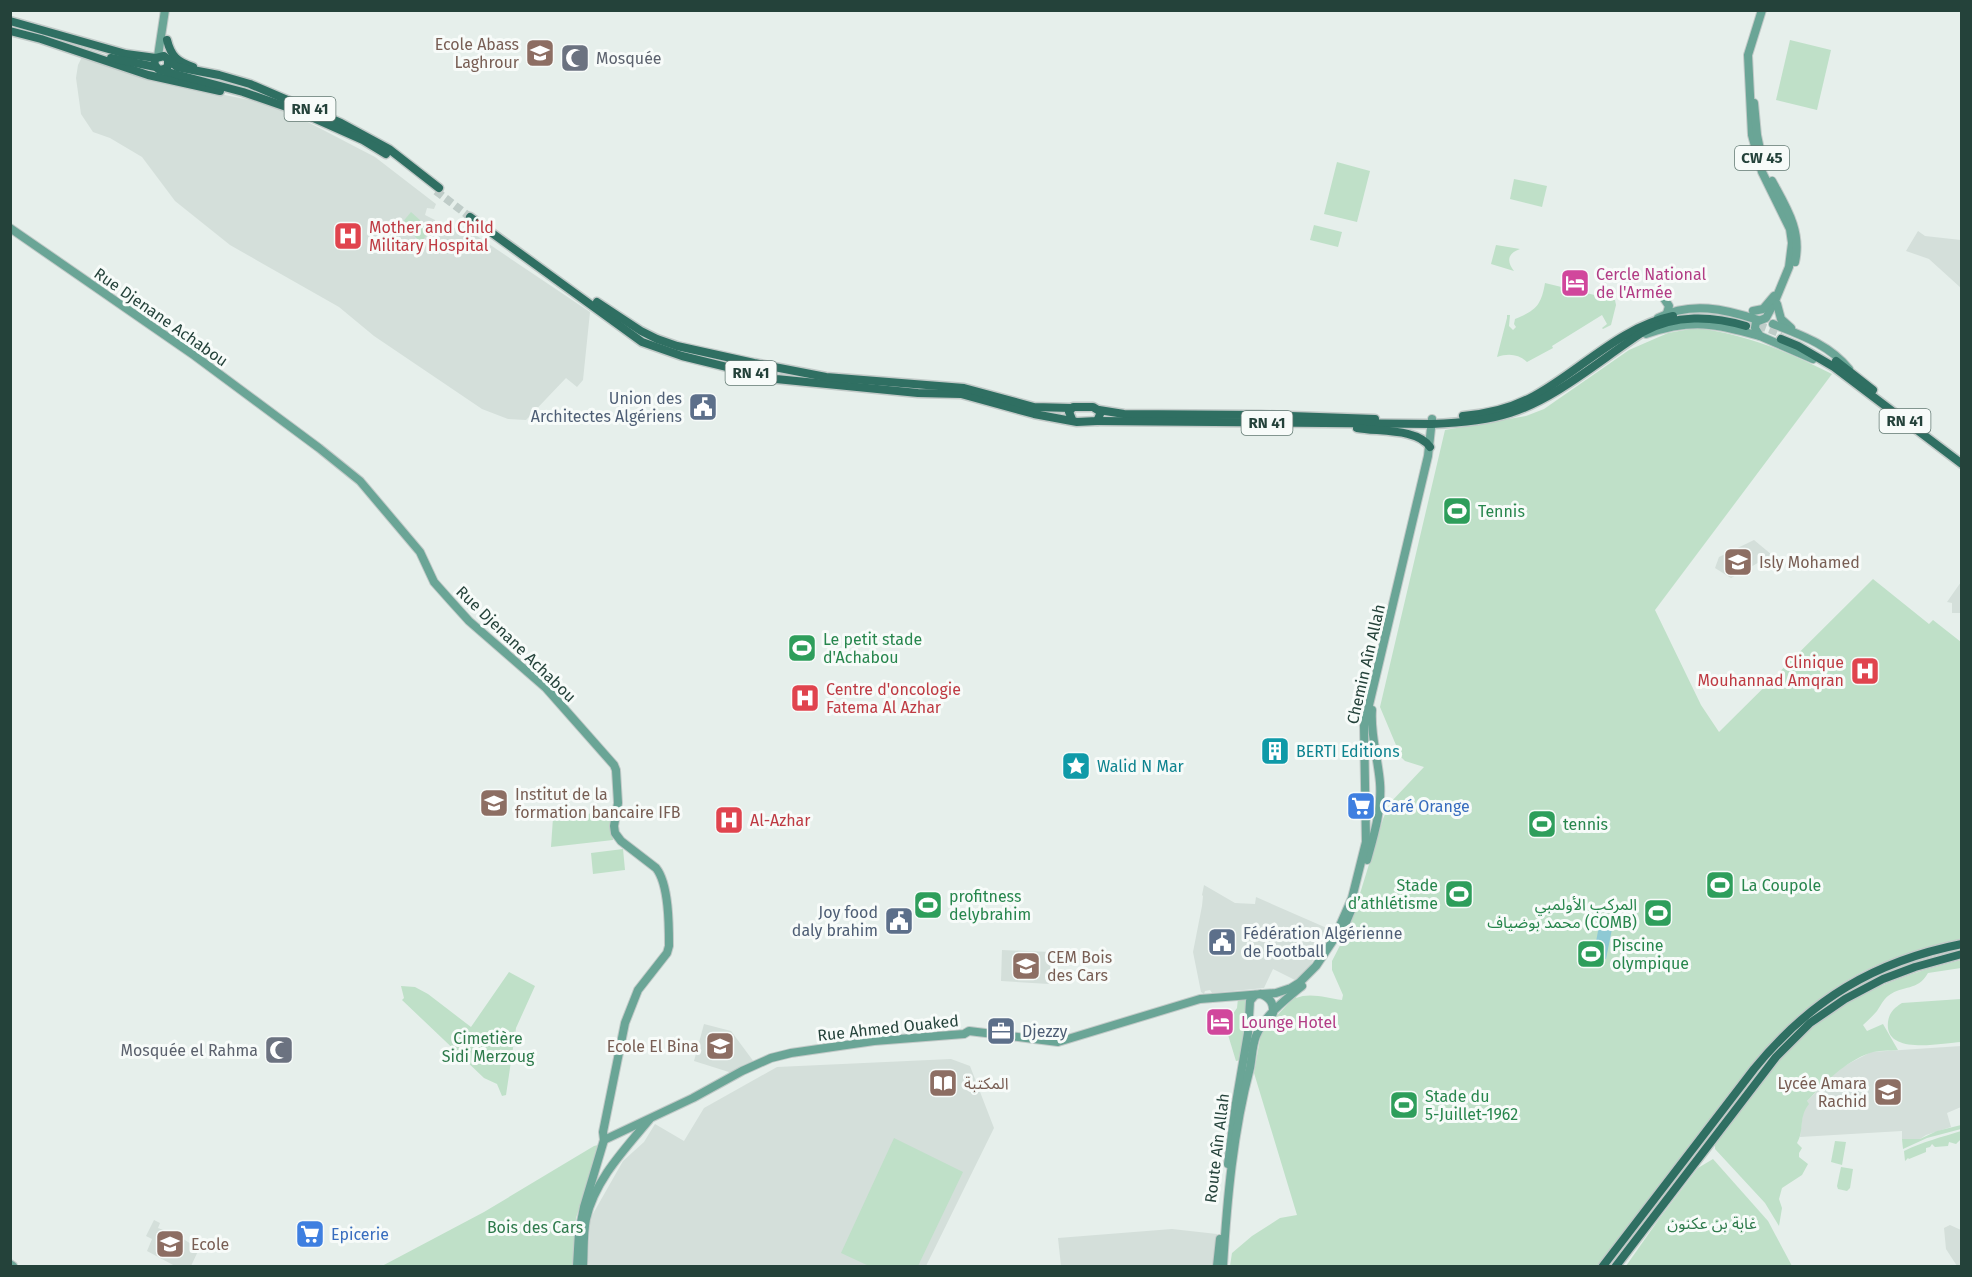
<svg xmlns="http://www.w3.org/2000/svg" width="1972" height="1277" font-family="'Fira Sans','Noto Sans Arabic',sans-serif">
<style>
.built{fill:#d4dfda}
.green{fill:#bfe0c8}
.water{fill:#8ec9d4}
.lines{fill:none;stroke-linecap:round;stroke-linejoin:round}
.highway-tunnel{stroke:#bfccc8;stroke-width:8;stroke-dasharray:8 4;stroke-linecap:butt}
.major-casing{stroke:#c2cac8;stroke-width:10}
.highway-casing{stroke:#c2cac8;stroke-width:11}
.major{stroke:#6aa596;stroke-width:8}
.highway{stroke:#2f6f62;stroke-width:8}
.labels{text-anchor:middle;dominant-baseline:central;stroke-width:6;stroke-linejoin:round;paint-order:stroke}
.shield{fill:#f7fbf9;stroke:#637a73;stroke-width:1.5}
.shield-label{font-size:15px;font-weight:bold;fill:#24423a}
.education-label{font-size:16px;fill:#785e54;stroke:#f7fbf9;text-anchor:start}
.worship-label{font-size:16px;fill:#5b616d;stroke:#f7fbf9;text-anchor:start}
.health-label{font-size:16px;fill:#be3a42;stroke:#f7fbf9;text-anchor:start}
.hotel-label{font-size:16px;fill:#b23c85;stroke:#f7fbf9;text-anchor:start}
.street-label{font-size:16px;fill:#24423a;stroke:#f7fbf9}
.service-label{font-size:16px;fill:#4e5e75;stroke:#f7fbf9;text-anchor:end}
.leisure-label{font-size:16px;fill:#27864d;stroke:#f7fbf9;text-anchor:start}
.culture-label{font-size:16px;fill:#0d838f;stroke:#f7fbf9;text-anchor:start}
.shop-label{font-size:16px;fill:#366cbe;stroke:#f7fbf9;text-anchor:start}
.park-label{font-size:16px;fill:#2d7a4b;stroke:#f7fbf9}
</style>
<rect width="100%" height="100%" fill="#e6efeb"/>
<g class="built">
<polygon points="82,57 200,90 260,102 302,119 375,157 436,204 434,209 427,208 425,215 435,220 435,223 455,228 468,230 590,312 583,380 577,387 566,378 526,420 508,419 482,409 374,336 339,307 230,245 175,201 142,157 110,138 93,132 81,114 76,78 78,65"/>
<polygon points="1918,231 1925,236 1961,240 1961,288 1929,259 1906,251"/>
<polygon points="1754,540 1772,555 1731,578 1715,568 1719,557"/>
<polygon points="1961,582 1961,613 1952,613 1952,603 1947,602"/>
<polygon points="1204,885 1235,903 1255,904 1256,897 1329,929 1308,970 1295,980 1273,969 1264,988 1212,993 1210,990 1205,991 1204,994 1201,992 1193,952 1202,906 1203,896 1202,895"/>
<polygon points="1002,950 1051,952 1049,984 1001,981"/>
<polygon points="704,1024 731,1031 754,1062 732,1073 694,1061"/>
<polygon points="1961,1046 1961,1107 1947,1113 1951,1127 1926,1135 1920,1139 1902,1139 1902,1131 1800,1137 1803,1112 1807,1101 1838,1070 1848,1064 1871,1052"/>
<polygon points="951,1059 970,1066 994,1128 926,1266 588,1266 590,1219 623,1161 644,1142 655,1124 684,1141 704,1108 777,1067"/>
<polygon points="154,1220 160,1223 158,1228 177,1235 199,1249 191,1266 175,1266 147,1251 152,1239 146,1236"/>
<polygon points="1950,1225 1961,1230 1961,1266 1957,1266 1946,1249 1944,1228"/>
<polygon points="1172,1229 1217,1234 1215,1266 1061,1266 1058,1238"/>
</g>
<g class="green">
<polygon points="1790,40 1831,50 1817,110 1776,100"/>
<polygon points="1337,162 1370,171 1357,222 1324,214"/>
<polygon points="1514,179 1547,186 1542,207 1510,199"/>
<polygon points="411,212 431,230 421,242 401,224"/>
<polygon points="1314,225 1342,232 1338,247 1310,240"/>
<path d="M1496,245L1520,249C1508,253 1506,261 1514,271L1491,264Z"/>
<path d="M1545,283L1615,300L1616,305L1611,325L1603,329L1602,328L1607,324L1602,315L1552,346L1553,348L1527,362C1519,354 1508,353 1497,357L1507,318V315H1510L1509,326L1513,330L1516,327L1514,324L1515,319C1536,310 1541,306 1545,283Z"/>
<path d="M1696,328C1745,334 1789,352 1832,374L1655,610L1701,705L1719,732L1873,579L1929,624L1933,620L1961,642V940C1928,949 1893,956 1862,972C1793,1008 1750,1069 1704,1129C1669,1175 1634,1221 1599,1266H1230L1232,1253L1252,1236L1280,1218L1297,1215L1254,1073L1261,1033L1297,994L1296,998C1310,992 1327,998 1342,1000L1343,995L1332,970V961L1350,926L1383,819L1390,803L1424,767L1405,761L1401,757L1380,707L1445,430L1526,416L1544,409L1629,350L1668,333Z"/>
<polygon points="611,811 613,840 551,847 553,818"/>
<polygon points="623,849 625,870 593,874 591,853"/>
<path d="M1961,960V968L1928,973C1917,992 1904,984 1888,996C1883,1000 1881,1005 1877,1011C1873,1016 1868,1020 1863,1025L1867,1031L1883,1024L1898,1050C1889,1051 1878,1050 1870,1053C1844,1062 1826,1082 1807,1101L1809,1104C1798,1118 1805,1129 1797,1143L1802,1148L1799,1153V1157L1808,1164L1802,1175L1782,1188L1779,1199L1782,1208L1779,1226L1765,1203L1715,1149V1143C1738,1114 1759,1084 1783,1056C1828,1002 1895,976 1961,960Z"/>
<polygon points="509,972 535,986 516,1028 506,1095 502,1096 497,1084 484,1078 402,1000 404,998 401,986 415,987 428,994 471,1027"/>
<polygon points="1238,998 1246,998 1246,1019 1241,1060 1236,1061 1225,1025 1237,1008"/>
<path d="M1961,999V1042C1942,1043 1884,1056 1888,1022C1889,1013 1894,1008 1902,1003Z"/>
<polygon points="1961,1125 1961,1129 1927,1138 1903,1149 1902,1139 1920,1139 1937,1131"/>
<path d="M1961,1131V1139L1956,1144L1949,1142L1948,1146L1935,1147L1932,1144L1930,1147L1926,1148V1152L1909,1159L1908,1158L1905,1161L1904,1151C1922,1142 1942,1137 1961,1131Z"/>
<polygon points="894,1138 963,1172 918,1266 869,1266 841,1253"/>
<polygon points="1835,1141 1846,1142 1842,1165 1831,1162"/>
<polygon points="598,1145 599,1148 576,1218 573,1266 382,1266 484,1212 594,1146"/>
<polygon points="1713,1159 1768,1221 1792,1266 1626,1266 1659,1219 1698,1168"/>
<polygon points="1841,1167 1853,1169 1850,1188 1847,1191 1838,1189 1837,1186"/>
</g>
<polygon class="water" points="1599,926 1612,929 1606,959 1593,957"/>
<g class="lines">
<g class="highway-tunnel">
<polyline points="436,191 470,217"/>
<polyline points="1747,321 1782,334"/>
</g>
<g class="major-casing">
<g id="major">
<polyline points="1762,10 1748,55 1752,135 1762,172 1790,229 1792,243 1789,267 1775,301 1766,318 1756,322 1755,328 1760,336 1813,359"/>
<polyline points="158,56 165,10"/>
<polyline points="1754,103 1757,135 1762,159"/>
<path d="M1772,181C1786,207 1802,231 1795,262"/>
<path d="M10,228L195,356L319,448L360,481L420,552L434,582L450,600L469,621L546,688L614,765L616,770L618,803L614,826L615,833L621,841L656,868C669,884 669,926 669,946L667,953L638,990L625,1023L603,1132L604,1140"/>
<polyline points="1663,297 1669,306 1667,313"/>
<polyline points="1777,304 1781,319 1791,328"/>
<polyline points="1753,311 1763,309 1774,296"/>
<path d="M1658,318C1691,301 1725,309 1758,320"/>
<path d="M1773,324C1801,335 1830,345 1849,369"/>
<path d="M1646,334C1693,318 1715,324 1760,336"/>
<path d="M1367,860C1374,835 1382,809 1380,783C1378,758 1370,734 1372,710"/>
<polyline points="1339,939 1355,901"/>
<path d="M1261,994C1270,998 1274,1003 1273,1013"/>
<polyline points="1228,1164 1236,1103 1248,1033 1250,1001 1255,995"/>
<polyline points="10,1264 13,1266"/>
<polyline points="577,1266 579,1232 584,1207 604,1140 693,1098 742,1071 771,1058 791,1053 874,1041 964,1034 969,1031 1058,1042 1200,999 1276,993 1291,988 1299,983 1316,966 1334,939 1352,898 1366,842 1364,726 1428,456 1432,419"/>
<path d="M583,1266C584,1251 583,1234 586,1219C595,1180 624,1150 649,1120"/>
<polyline points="1217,1266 1220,1239"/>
<path d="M1223,1266C1227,1200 1233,1132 1250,1068C1252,1058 1252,1046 1256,1036C1264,1016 1286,999 1302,986"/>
</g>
</g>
<g class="highway-casing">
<g id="highway">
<polyline points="10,21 126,54 156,58"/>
<polyline points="10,31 41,39 148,75 220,91"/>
<path d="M167,40C171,56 177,62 193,67"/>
<polyline points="111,58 156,67"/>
<path d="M168,59V66C161,74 151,67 156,58L164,56L177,67L219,75L250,84L341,123L389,149L439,188"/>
<polyline points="160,70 243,92 298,111 363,140 386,154"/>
<polyline points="470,217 642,342 682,356 776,379 918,393 961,394 1034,414 1077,422 1097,421 1101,412 1093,407 1073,407 1069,412 1072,419"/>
<polyline points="597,302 641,331 657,339 677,346 754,363 826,377 964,388 1034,407 1071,408"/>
<polyline points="1781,339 1798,346 1834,367 1962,464"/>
<polyline points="1836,361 1873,390"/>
<polyline points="1099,410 1124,414 1261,415 1375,419"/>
<path d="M1463,416C1488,414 1512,408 1534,396C1580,371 1620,327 1673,316"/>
<path d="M1097,421L1432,424C1458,423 1485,421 1510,413C1557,398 1601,359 1643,332C1675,314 1713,316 1746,326"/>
<path d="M1357,428C1378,432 1417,428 1430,447"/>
<path d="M1603,1266L1754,1069C1810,1000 1875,961 1962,944"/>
<polyline points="1616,1266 1776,1057 1810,1023 1845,999 1883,979 1915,967 1962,954"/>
</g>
</g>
<use href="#major" class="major"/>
<use href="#highway" class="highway"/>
</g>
<defs>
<g id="school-square" transform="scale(1.5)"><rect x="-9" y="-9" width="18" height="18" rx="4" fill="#8d6e63" stroke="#f7fbf9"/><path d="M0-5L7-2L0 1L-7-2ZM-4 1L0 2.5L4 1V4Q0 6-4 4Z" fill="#fff"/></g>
<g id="mosque-square" transform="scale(1.5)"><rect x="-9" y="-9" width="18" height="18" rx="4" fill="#6b7280" stroke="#f7fbf9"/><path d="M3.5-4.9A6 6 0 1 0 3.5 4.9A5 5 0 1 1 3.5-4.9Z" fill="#fff"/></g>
<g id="hospital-square" transform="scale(1.5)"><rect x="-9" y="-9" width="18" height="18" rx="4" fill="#e0444e" stroke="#f7fbf9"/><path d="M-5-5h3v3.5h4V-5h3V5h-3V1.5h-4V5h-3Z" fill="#fff"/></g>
<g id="hotel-square" transform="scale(1.5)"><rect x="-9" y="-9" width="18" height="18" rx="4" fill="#d1479c" stroke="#f7fbf9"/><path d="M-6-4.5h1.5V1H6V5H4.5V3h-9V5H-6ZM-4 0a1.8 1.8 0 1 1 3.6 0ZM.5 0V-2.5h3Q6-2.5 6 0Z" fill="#fff"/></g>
<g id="civic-square" transform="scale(1.5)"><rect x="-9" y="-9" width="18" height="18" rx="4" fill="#5c6f8a" stroke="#f7fbf9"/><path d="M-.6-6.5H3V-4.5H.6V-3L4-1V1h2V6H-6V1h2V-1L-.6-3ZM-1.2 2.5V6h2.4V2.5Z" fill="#fff"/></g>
<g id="stadium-square" transform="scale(1.5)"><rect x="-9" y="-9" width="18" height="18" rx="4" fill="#2e9e5b" stroke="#f7fbf9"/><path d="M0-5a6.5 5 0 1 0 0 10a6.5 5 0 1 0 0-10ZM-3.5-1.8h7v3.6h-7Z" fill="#fff"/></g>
<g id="building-square" transform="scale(1.5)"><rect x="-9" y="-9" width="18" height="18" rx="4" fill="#0f9aa8" stroke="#f7fbf9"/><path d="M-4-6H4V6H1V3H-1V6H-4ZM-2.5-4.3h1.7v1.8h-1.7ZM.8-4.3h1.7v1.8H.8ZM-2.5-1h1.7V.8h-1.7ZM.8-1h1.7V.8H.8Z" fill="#fff"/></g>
<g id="sight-square" transform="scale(1.5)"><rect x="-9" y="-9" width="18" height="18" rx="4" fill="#0f9aa8" stroke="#f7fbf9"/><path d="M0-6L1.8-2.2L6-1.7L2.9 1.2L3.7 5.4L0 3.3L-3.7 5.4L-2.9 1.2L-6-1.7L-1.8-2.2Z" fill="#fff"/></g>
<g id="supermarket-square" transform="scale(1.5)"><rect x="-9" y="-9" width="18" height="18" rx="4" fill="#3f7fe0" stroke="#f7fbf9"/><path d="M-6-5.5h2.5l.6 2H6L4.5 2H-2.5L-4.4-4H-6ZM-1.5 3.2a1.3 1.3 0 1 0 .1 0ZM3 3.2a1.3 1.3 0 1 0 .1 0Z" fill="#fff"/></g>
<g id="office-square" transform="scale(1.5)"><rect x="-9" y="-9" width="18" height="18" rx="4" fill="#5c6f8a" stroke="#f7fbf9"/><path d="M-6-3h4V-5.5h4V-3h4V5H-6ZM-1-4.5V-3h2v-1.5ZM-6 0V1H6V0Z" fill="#fff"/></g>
<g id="library-square" transform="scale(1.5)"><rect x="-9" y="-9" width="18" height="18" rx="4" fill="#8d6e63" stroke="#f7fbf9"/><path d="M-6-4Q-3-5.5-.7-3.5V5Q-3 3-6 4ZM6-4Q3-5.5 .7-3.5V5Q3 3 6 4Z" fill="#fff"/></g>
</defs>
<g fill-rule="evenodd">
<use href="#school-square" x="540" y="53"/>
<use href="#mosque-square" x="575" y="58"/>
<use href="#hospital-square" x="348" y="236"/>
<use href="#hotel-square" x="1575" y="283"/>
<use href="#civic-square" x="703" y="407"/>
<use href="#stadium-square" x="1457" y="511"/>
<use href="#school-square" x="1738" y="562"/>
<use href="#stadium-square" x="802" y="648"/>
<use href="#hospital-square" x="1865" y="671"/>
<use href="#hospital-square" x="805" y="698"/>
<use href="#building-square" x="1275" y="751"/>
<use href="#sight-square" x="1076" y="766"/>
<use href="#school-square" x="494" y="803"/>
<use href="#supermarket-square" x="1361" y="806"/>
<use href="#hospital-square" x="729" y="820"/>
<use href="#stadium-square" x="1542" y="824"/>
<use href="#stadium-square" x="1720" y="885"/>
<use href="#stadium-square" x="1459" y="894"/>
<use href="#stadium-square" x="928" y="905"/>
<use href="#stadium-square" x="1658" y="913"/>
<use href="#civic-square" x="899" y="921"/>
<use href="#civic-square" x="1222" y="942"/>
<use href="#stadium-square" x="1591" y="954"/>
<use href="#school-square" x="1026" y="966"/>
<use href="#hotel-square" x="1220" y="1022"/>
<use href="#office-square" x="1001" y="1031"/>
<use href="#school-square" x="720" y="1046"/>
<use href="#mosque-square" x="279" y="1050"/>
<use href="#library-square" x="943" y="1083"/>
<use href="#school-square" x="1888" y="1092"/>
<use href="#stadium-square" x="1404" y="1105"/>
<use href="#supermarket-square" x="310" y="1234"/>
<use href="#school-square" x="170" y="1244"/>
</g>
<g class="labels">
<g class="shield">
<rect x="284.5" y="97" width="51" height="24" rx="4.5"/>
<rect x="1735" y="146" width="54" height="24" rx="4.5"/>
<rect x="725.5" y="361" width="51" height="24" rx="4.5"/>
<rect x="1879.5" y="409" width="51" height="24" rx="4.5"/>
<rect x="1241.5" y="411" width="51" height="24" rx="4.5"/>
</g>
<g class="shield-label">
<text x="310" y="109">RN 41</text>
<text x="1762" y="158">CW 45</text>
<text x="751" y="373">RN 41</text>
<text x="1905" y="421">RN 41</text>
<text x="1267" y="423">RN 41</text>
</g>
<g class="education-label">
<text x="519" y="44" text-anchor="end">Ecole Abass<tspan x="519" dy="18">Laghrour</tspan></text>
<text x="1759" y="562">Isly Mohamed</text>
<text x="515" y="794">Institut de la<tspan x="515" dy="18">formation bancaire IFB</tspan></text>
<text x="1047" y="957">CEM Bois<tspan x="1047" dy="18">des Cars</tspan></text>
<text x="699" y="1046" text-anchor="end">Ecole El Bina</text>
<text x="964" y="1083">المكتبة</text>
<text x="1867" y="1083" text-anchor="end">Lycée Amara<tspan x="1867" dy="18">Rachid</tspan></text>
<text x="191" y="1244">Ecole</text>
</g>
<g class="worship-label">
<text x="596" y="58">Mosquée</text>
<text x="258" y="1050" text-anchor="end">Mosquée el Rahma</text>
</g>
<g class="health-label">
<text x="369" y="227">Mother and Child<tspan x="369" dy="18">Military Hospital</tspan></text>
<text x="1844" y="662" text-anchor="end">Clinique<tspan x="1844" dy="18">Mouhannad Amqran</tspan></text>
<text x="826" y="689">Centre d'oncologie<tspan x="826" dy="18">Fatema Al Azhar</tspan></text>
<text x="750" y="820">Al-Azhar</text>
</g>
<g class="hotel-label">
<text x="1596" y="274">Cercle National<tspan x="1596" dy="18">de l'Armée</tspan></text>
<text x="1241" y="1022">Lounge Hotel</text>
</g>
<g class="street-label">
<text transform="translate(161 317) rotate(35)">Rue Djenane Achabou</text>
<text transform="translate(516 644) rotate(44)">Rue Djenane Achabou</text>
<text transform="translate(1366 664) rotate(-77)">Chemin Aîn Allah</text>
<text transform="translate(888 1028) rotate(-6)">Rue Ahmed Ouaked</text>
<text transform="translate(1217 1148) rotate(-83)">Route Aîn Allah</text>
</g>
<g class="service-label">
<text x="682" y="398">Union des<tspan x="682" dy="18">Architectes Algériens</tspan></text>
<text x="878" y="912">Joy food<tspan x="878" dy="18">daly brahim</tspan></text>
<text x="1243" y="933" text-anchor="start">Fédération Algérienne<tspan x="1243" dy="18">de Football</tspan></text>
<text x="1022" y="1031" text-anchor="start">Djezzy</text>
</g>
<g class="leisure-label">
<text x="1478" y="511">Tennis</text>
<text x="823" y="639">Le petit stade<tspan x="823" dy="18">d'Achabou</tspan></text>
<text x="1563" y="824">tennis</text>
<text x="1438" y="885" text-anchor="end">Stade<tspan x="1438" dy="18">d’athlétisme</tspan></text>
<text x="1741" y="885">La Coupole</text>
<text x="949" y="896">profitness<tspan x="949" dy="18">delybrahim</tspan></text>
<text x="1637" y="904" text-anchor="end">المركب الأولمبي<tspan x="1637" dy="18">محمد بوضياف (COMB)</tspan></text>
<text x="1612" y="945">Piscine<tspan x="1612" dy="18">olympique</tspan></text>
<text x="1425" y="1096">Stade du<tspan x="1425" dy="18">5-Juillet-1962</tspan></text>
</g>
<g class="culture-label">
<text x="1296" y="751">BERTI Editions</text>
<text x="1097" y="766">Walid N Mar</text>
</g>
<g class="shop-label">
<text x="1382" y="806">Caré Orange</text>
<text x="331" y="1234">Epicerie</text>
</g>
<g class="park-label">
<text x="488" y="1038">Cimetière<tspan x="488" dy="18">Sidi Merzoug</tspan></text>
<text x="1712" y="1223">غابة بن عكنون</text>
<text x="535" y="1227">Bois des Cars</text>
</g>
</g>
<rect width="1972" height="1277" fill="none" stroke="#24423a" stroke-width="24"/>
</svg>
